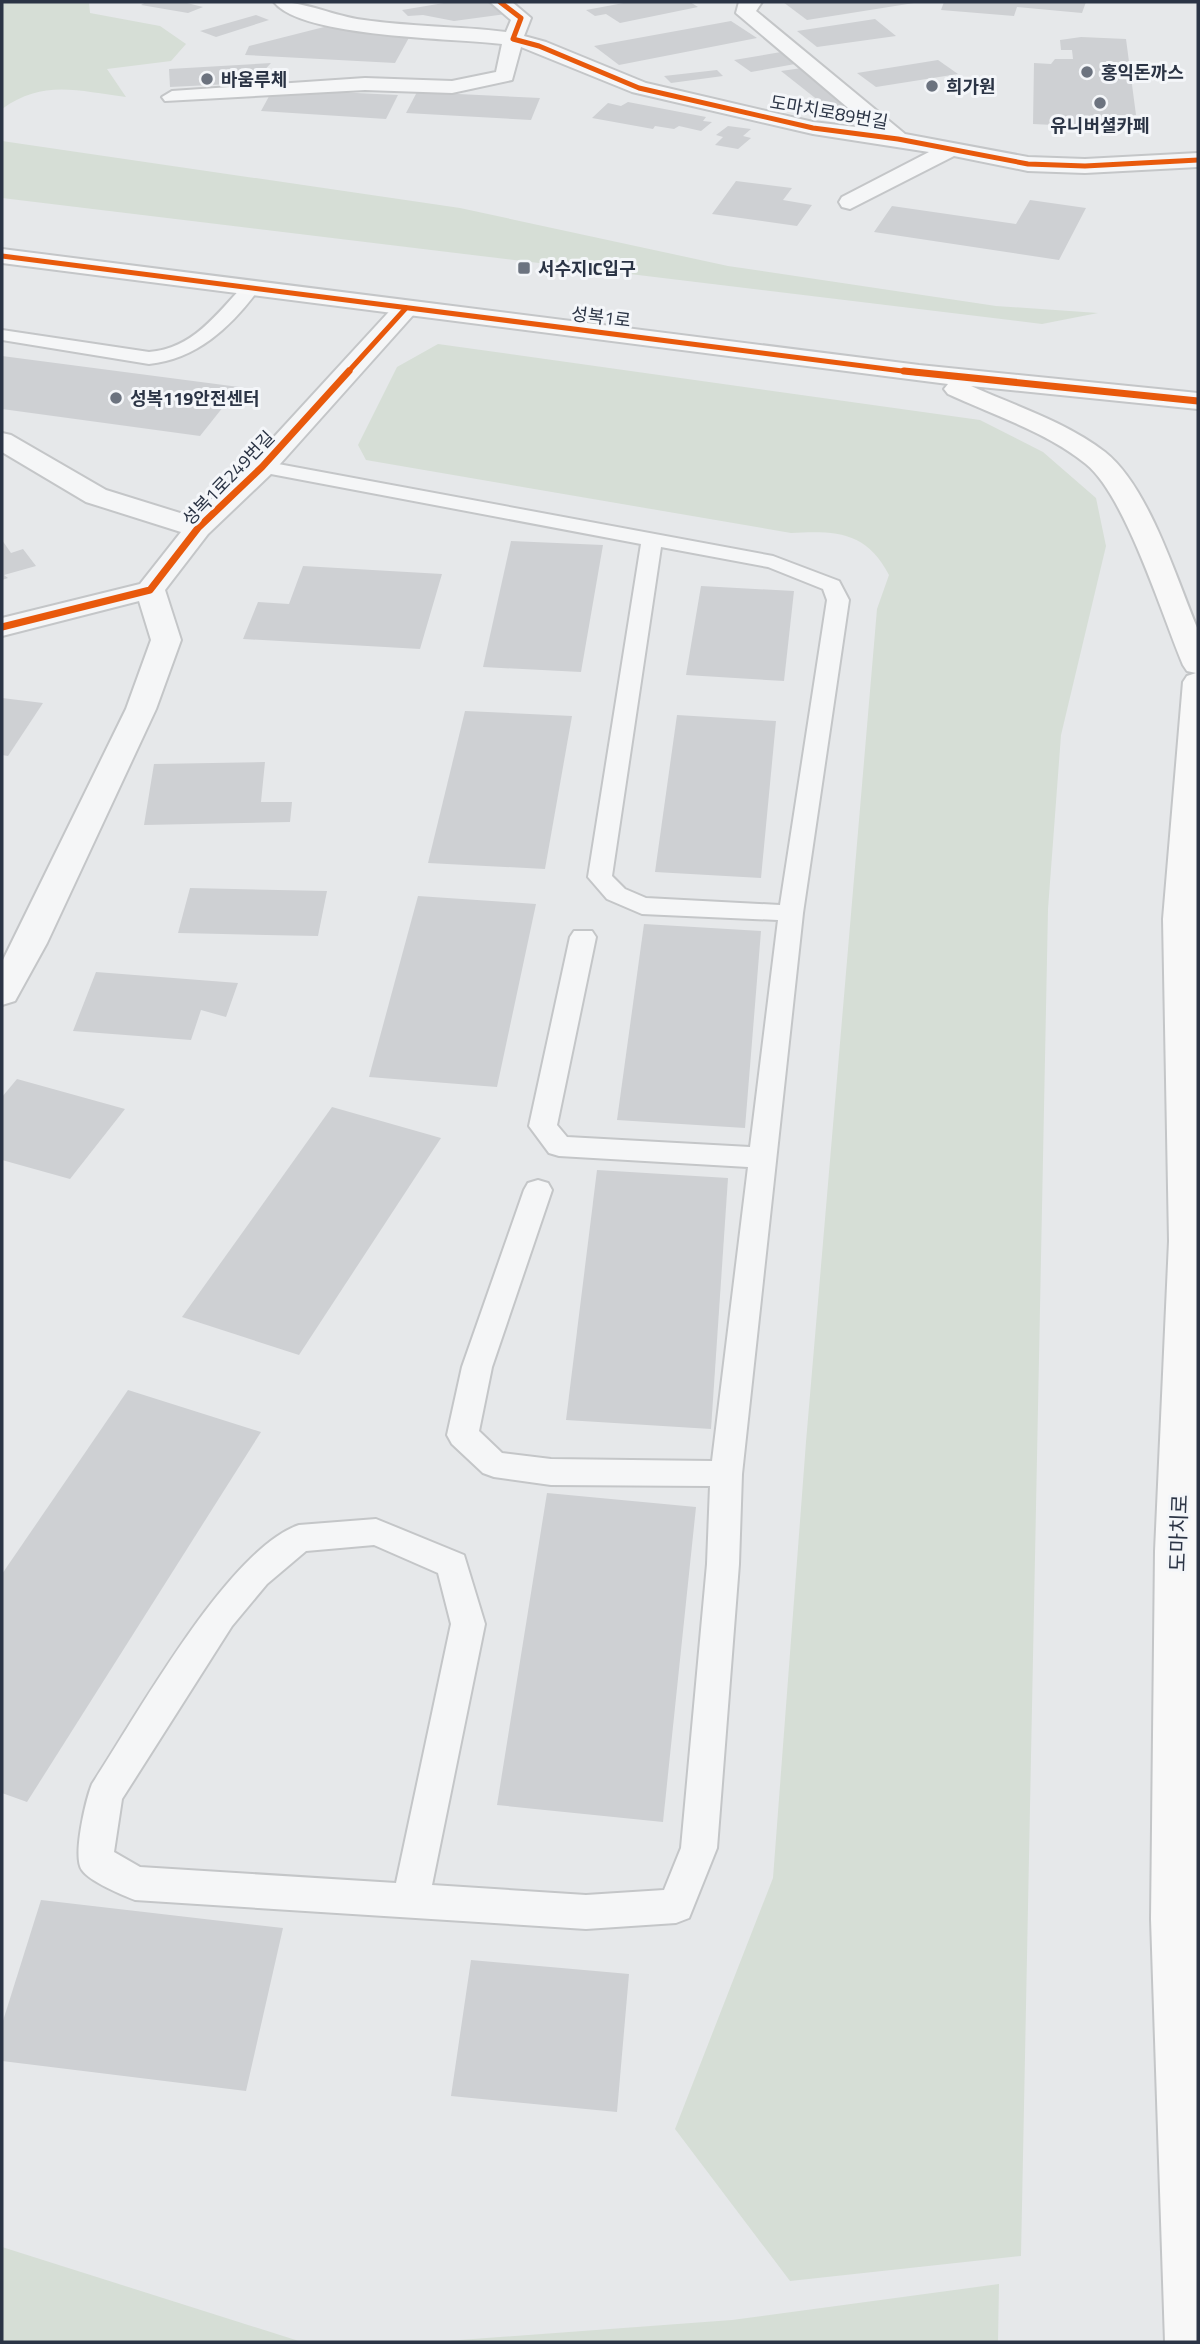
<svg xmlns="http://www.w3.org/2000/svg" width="1200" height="2344" font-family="'Titillium Web','Noto Sans KR',sans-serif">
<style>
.green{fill:#d6ded6}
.building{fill:#ced0d3}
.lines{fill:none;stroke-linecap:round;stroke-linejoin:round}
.lane-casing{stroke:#c4c6c8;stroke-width:4}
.street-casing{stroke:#c4c6c8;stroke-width:4}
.secondary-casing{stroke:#c4c6c8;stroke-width:4}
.lane{fill:#f5f6f7;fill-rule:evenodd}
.street{fill:#f5f6f7;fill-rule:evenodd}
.secondary{fill:#f8f8f8;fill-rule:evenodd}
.cycleway-far1-casing{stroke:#f4f6f9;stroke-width:8}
.cycleway-casing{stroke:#f4f6f9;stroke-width:10}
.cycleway-far1{stroke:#e8590c;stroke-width:5}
.cycleway{stroke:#e8590c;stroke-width:7}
.poi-dot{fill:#6c737f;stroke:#f4f6f9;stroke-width:2.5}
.labels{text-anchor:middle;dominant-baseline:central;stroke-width:6;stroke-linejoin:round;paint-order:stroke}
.far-poi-label{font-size:18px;font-weight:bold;fill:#2b3445;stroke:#f4f6f9;text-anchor:start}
.far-street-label{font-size:18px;fill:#2b3445;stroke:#f4f6f9}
.street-label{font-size:21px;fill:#2b3445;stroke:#f4f6f9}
</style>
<rect width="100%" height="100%" fill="#e6e8ea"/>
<g class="green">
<path d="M2,2H89L90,13L160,26L186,44L171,61L107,69L126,97C78,91 43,79 2,109Z"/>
<polygon points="2,141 460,208 728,266 996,306 1098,313 1042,324 2,198"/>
<path d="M438,344L980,420L1043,452L1096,498L1106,546L1061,735L1048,909L1021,2256L790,2281L675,2129L773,1878L806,1442L877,609L889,575C866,531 836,531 791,533L366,460L358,445L397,367Z"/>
<polygon points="2,2247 302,2342 2,2342"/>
<polygon points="999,2284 998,2342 433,2342 732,2320"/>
</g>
<g class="building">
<polygon points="146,2 183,2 203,7 188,13 141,5"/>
<polygon points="450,2 489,2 506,14 454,21 423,15 408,16 402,10"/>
<polygon points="629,2 690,2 698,7 620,23 606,14 595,16 586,10"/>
<polygon points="783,2 914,2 914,3 807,20"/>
<polygon points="944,2 1086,2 1082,13 1017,7 1014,16 941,10"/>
<polygon points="256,15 269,20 216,37 200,31"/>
<polygon points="875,19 896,36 817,47 797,31"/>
<polygon points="731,21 757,38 619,65 594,46"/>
<polygon points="328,26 411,34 395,63 245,55 249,46"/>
<polygon points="1081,37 1126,39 1136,115 1114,117 1115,128 1033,124 1034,63 1051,64 1055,59 1073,59 1072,50 1061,50 1060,40"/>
<polygon points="781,52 795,64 751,72 734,60"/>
<polygon points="938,60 958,74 876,87 857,73"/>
<polygon points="271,63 261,74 230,84 170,87 169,69"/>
<polygon points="802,68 863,118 843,120 781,71"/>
<polygon points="717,70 723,76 671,83 664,76"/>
<polygon points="273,89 398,95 386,119 261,111"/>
<polygon points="417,92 540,98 531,120 406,113"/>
<polygon points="628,102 706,117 703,121 712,122 701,131 679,126 674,129 655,126 653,129 592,118 608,103 621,106"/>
<polygon points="728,126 751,129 743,136 751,138 738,149 715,145 723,137 716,135"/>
<polygon points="736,181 792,188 783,200 812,205 797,226 712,214"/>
<polygon points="1030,200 1086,208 1059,260 874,232 892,206 1016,224"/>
<polygon points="2,356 239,387 200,436 2,409"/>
<polygon points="2,540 11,553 23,549 36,566 4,575 8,578 2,580"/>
<polygon points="511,541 603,545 581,672 483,667"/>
<polygon points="303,566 442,574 420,649 243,639 258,602 289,604"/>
<polygon points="701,586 794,591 784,681 686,675"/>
<polygon points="2,698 43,703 8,756 2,755"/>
<polygon points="465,711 572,716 545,869 428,863"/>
<polygon points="677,715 776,721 761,878 655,872"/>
<polygon points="265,762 261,802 292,802 290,822 144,825 154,764"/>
<polygon points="190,888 327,891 318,936 178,933"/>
<polygon points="418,896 536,904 497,1087 369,1077"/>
<polygon points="644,924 761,931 745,1128 617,1120"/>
<polygon points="96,972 238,983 226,1017 201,1010 191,1040 73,1031"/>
<polygon points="17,1079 125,1109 70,1179 2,1160 2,1097"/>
<polygon points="332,1107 441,1138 299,1355 182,1317"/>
<polygon points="597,1170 728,1178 711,1429 566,1420"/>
<polygon points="128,1390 261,1432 27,1802 2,1793 2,1574"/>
<polygon points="547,1493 696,1507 663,1822 497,1805"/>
<polygon points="41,1900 283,1928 246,2091 2,2061 2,2024"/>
<polygon points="471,1960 629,1974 617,2112 451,2096"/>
</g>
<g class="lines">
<g class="lane-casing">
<g id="lane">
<path d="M250,284L259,289C231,327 197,359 149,364L2,340V330L149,352C192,349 216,315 244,285Z"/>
<path d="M262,461L773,556L839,581L849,600L803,913L742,1474L739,1564L717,1848L689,1918L676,1923L586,1929L135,1900C122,1895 89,1881 82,1870C72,1857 86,1799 92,1784C135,1719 228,1549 299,1525L376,1519L464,1555L485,1624L432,1885L586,1895L664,1890L681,1848L707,1564L710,1486L551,1485L494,1477L483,1473L452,1444L447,1435L462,1367L524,1190L528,1183L538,1180L548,1183L552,1190L492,1367L479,1431L502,1453L551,1459L712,1461L748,1167L559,1156L549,1153L529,1126L570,937L574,931H592L596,937L557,1125L567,1137L750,1147L778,920L642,914L607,899L588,877L641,544L255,471L252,467ZM661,547L768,567L823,589L827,600L780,905L646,898L625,889L612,876ZM374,1545L438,1573L451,1624L396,1883L140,1867L114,1852L122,1799L232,1626L267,1584L306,1551Z"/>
</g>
</g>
<g class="street-casing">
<g id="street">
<path d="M274,2C305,1 333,16 364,20C411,27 459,26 506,32L511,20L490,2H512L531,18L524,36L546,42L646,83L813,122L873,129L736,13L739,2H762L756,11L905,134L1028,157L1085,159L1198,153V167L1085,173L1028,171L954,156L850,209L842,207L839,202L842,197L929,152L813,134L632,92L521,47L512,80L452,93L365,90L165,101L162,97L172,91L365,78L452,81L496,72L502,44C456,38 302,38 274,2Z"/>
<polygon points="406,301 415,303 418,308 415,313 272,473 208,534 165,590 181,640 156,709 47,943 15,1001 2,1005 2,962 126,709 151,640 139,601 2,636 2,618 140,584 181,532 86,502 2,452 2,433 11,435 106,490 193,517 252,461 397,303"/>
</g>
</g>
<g class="secondary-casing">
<path id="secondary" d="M2,249L919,365L1198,393V409L971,386C1016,406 1066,422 1105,452C1149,487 1176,578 1198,630V2342H1165L1151,1919L1155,1551L1169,1241L1163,919L1183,682L1187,676L1196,673L1187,671L1183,665C1162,615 1125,495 1086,464C1047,432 993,415 948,394L944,389L948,384L2,263Z"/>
</g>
<use href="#lane" class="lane"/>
<use href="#street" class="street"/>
<use href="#secondary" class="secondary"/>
<g class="cycleway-far1-casing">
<g id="cycleway-far1">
<polyline points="500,2 521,18 513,39 539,46 639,88 813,128 898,139 1028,164 1085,166 1198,160"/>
<polyline points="2,256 918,373"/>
<polyline points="347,373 406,308"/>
</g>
</g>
<g class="cycleway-casing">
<g id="cycleway">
<polyline points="904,371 1198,401"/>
<polyline points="2,627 150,590 198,528 262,467 349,371"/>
</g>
</g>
<use href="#cycleway-far1" class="cycleway-far1"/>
<use href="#cycleway" class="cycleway"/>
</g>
<g class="poi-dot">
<circle cx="1087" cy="72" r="7"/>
<circle cx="207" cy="79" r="7"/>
<circle cx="932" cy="86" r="7"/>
<circle cx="1100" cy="103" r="7"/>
<rect x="517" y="261" width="14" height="14" rx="3.5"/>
<circle cx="116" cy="398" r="7"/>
</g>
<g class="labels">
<g class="far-poi-label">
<text x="1101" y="72">홍익돈까스</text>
<text x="221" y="79">바움루체</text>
<text x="946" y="86">희가원</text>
<text x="1100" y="125" text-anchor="middle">유니버셜카페</text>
<text x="538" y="268">서수지IC입구</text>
<text x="130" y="398">성복119안전센터</text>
</g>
<g class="far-street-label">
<text transform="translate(829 112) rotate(10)">도마치로89번길</text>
<text transform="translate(601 317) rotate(7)">성복1로</text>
<text transform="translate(228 478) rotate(-46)">성복1로249번길</text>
</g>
<g class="street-label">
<text transform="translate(1178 1533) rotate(-88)">도마치로</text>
</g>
</g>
<rect width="1200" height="2344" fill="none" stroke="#2b3445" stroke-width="7"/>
</svg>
